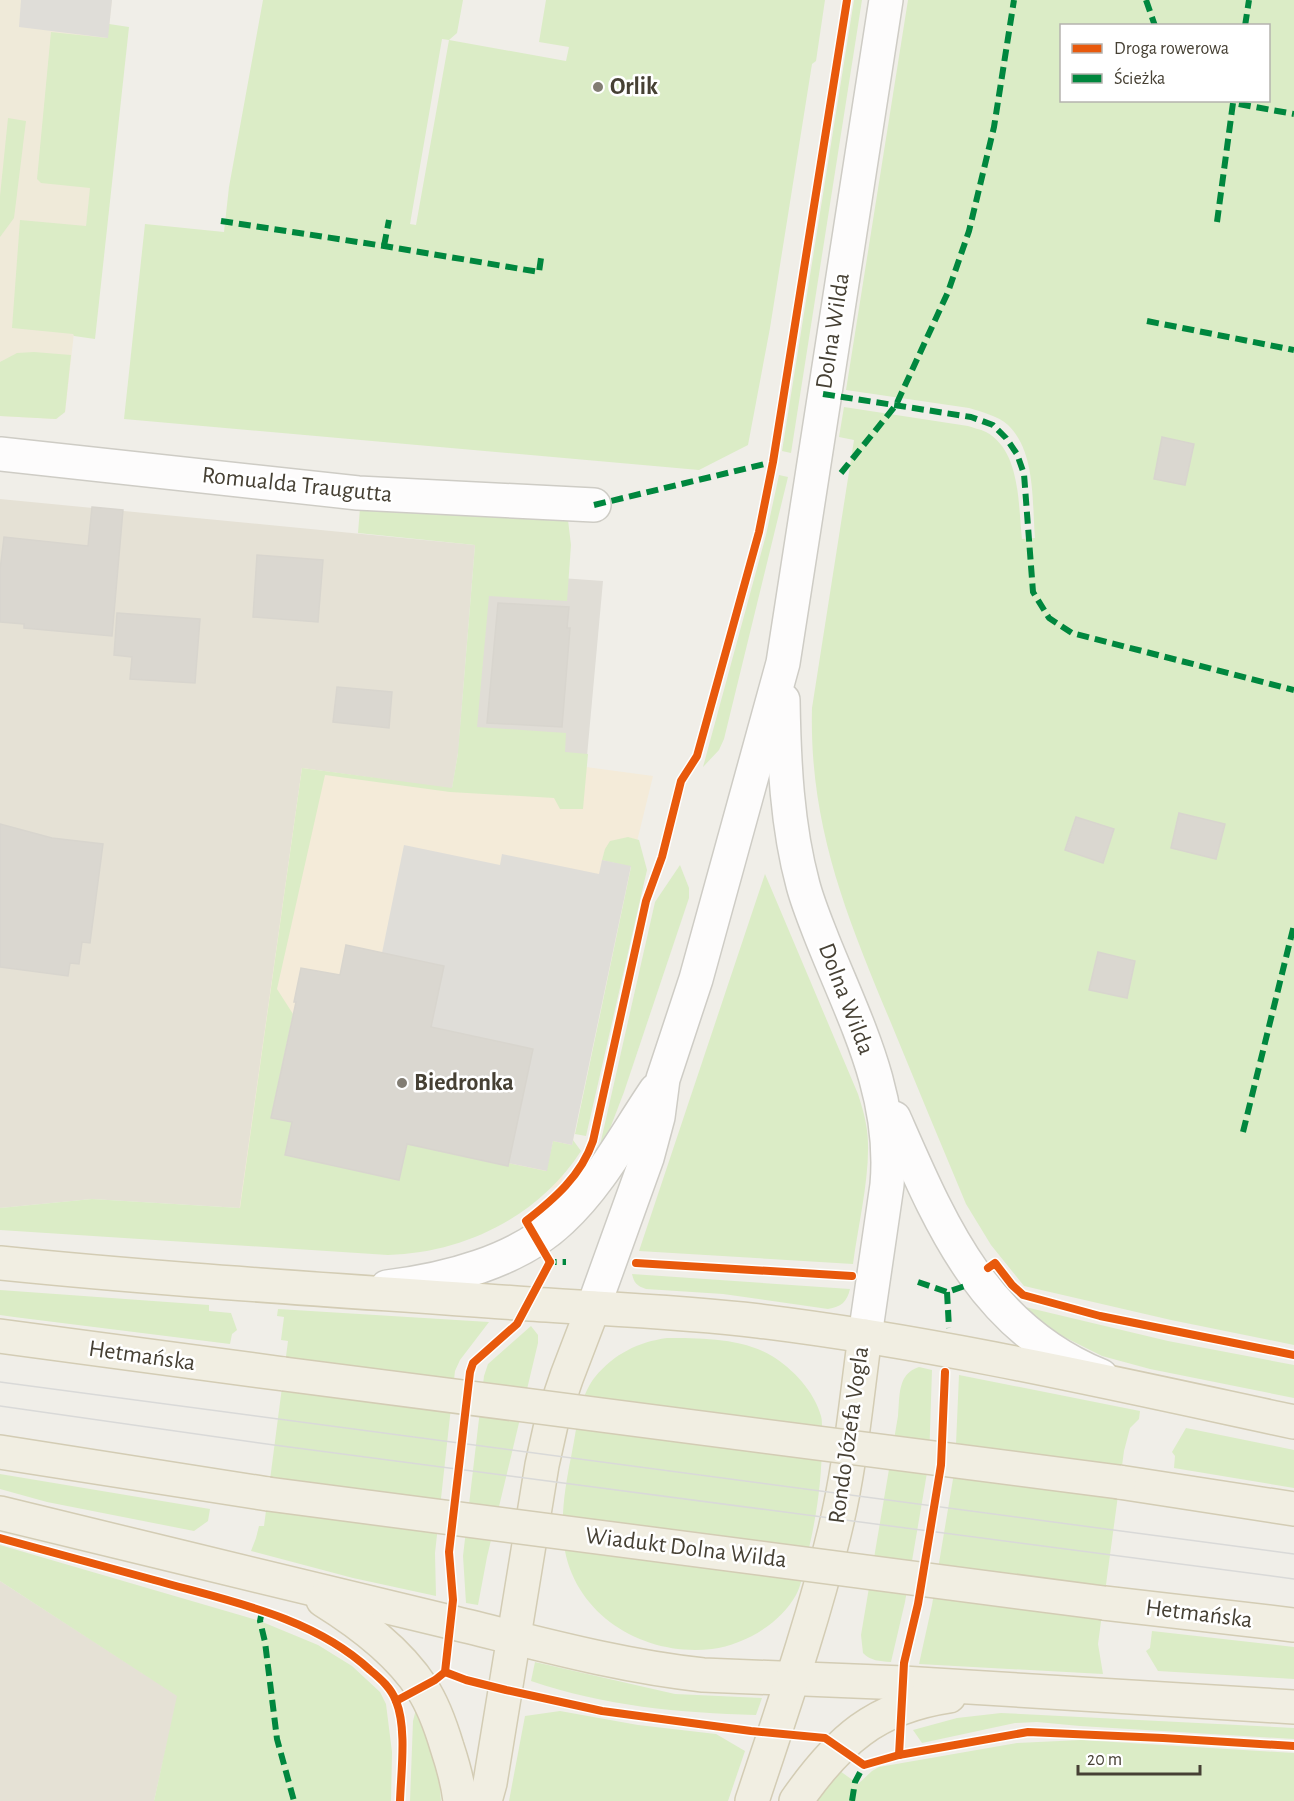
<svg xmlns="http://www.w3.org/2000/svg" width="1294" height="1801" font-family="'Alegreya Sans',sans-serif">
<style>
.residential{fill:#e5e1d5}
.commercial{fill:#f4ebd9}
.industrial{fill:#e0ddd6}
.education{fill:#efead9}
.green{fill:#dbecc6;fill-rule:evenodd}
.parking{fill:#dfddd8}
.building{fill:#dad7d0;stroke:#d8d5ce;stroke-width:1.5}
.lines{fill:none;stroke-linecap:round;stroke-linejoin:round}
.minor-casing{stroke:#ceccc5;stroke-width:36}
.major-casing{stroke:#d3ccb4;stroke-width:36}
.minor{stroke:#fdfcfc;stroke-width:33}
.major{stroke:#f1eee2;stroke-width:33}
.tram{stroke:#d9d9d8;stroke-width:1.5}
.major-bridge-casing{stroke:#d3ccb4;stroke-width:36;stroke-linecap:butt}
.major-bridge{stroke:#f1eee2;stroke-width:33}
.quiet{stroke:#00873e;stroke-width:6;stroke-dasharray:12 6;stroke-linecap:butt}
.cycleway-casing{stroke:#fff;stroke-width:11}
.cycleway{stroke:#e8590c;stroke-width:8}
.poi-dot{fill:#827d73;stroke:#fff;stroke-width:2}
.labels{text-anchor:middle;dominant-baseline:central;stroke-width:5;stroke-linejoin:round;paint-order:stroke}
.poi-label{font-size:24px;font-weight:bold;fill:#464034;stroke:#fff;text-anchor:start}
.street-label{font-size:24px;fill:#464034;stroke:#fff}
</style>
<rect width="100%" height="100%" fill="#f0eee8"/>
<g class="residential">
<polygon points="0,499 475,545 458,753 452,789 302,768 240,1208 92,1199 0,1208"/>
<polygon points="0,1581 178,1696 154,1801 0,1801"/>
</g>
<polygon class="commercial" points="586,767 653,776 631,866 572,1145 560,1186 383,1234 239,1212 302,768 452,789"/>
<polygon class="industrial" points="474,572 603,581 586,767 458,753"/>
<polygon class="education" points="0,0 112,0 65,412 56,419 0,416"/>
<g class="green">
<path d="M263,0H463L457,33L449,40L566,61L569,47L539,42L546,0H825L816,61L812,64L770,328L748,445L699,470L124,419L145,224L224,232L229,187ZM442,39L449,40L416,225L410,224Z"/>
<polygon points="854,0 862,0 791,453 782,451"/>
<path d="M908,0H1294V1345L1171,1320L1024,1286L991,1245L966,1204C941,1144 916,1084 891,1023C847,917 809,826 812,708L854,440L839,437L844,407L968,426C973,428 980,429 986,432C1021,451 1018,505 1022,539L1035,538C1032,503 1036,452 1008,425C998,416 982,412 969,408L846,390ZM1062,26H1268V100H1062Z"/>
<polygon points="109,24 129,27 95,339 74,336 73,334 12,328 20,220 86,226 90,188 41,183 37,179 51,32 107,38"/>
<polygon points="8,118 26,121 14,218 0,237 0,196"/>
<polygon points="34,352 71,355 65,412 56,419 0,416 0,362 17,353"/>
<polygon points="779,475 788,477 724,739 719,750 703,767 766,535"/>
<path d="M360,508L568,520L571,545L567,601L489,596L477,727L566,733L565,752L588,754L583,809H560L554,798L450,792L325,775L277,989L293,1014L271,1117L292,1122L285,1155L399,1180L407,1144L507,1166L508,1163L546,1171L553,1141L572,1145L573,1140L581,1151C539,1216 465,1253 388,1255L0,1230V1208L92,1199L240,1208L302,768L452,788L458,753L475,545L358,533Z"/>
<polygon points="628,837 639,840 647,870 586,1136 575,1134 631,867 602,860 605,849 610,841"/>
<polygon points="680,865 689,888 689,898 624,1092 606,1139 598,1154 655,902"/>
<path d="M765,874L858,1094C863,1110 868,1126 868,1144C869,1181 858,1226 853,1264L639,1251Z"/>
<path d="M632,1274L850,1289C847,1302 841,1307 828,1309L723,1294L646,1289C637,1286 634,1283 632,1274Z"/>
<polygon points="0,1290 209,1305 209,1311 231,1313 237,1330 232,1334 230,1344 14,1317 0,1315"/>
<polygon points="1021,1306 1168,1341 1294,1365 1294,1398 1150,1369 1102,1356 1052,1331"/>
<polygon points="278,1309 489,1322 460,1360 455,1371 435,1553 436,1596 353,1578 251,1551 256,1538 259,1526 264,1526 288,1341 281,1340 284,1317 277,1316"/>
<polygon points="531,1326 538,1335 538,1343 487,1557 478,1605 466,1603 463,1556 484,1376 488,1364"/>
<path d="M667,1338C700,1338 742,1338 772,1356C793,1369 814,1391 821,1416C823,1423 821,1432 822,1439C822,1482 816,1522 805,1564C803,1574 801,1586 796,1595C780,1624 744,1645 712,1649C645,1657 574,1616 564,1545C560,1515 566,1482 572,1452C577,1428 579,1397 595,1377C614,1354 638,1342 667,1338Z"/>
<path d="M919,1367L932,1370L929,1461L905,1602L891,1662C879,1661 871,1661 863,1653L861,1635L898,1416C900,1396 897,1374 919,1367Z"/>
<polygon points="959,1375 1140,1411 1139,1419 1130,1428 1124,1451 1098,1644 1103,1674 919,1664 932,1605 955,1467"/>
<polygon points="1186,1428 1294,1450 1294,1488 1174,1468 1175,1456 1172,1452"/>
<polygon points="0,1474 210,1509 208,1521 194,1531 47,1502 0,1489"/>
<polygon points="0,1545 260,1621 318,1645 352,1666 380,1692 386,1704 392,1752 391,1801 154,1801 177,1696 0,1581"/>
<polygon points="1152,1631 1294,1647 1294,1679 1158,1671 1146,1651 1150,1648"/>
<path d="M535,1662L675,1694L762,1698L756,1715C680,1713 604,1706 531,1681Z"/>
<polygon points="416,1709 438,1766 441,1801 410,1801 413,1721"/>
<polygon points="560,1711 638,1725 716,1734 745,1751 728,1801 509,1801 525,1716"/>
<polygon points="1001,1713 1294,1728 1294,1739 1080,1726 1037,1722 1015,1723 922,1743 913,1730 957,1718"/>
<polygon points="1081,1740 1294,1753 1294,1801 817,1801 840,1771 858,1784 872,1771 879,1767 1017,1743"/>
</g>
<g class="parking">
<polygon points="21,0 112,0 108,38 19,27"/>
<polygon points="404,845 500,865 502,854 599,874 602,860 631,866 572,1145 553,1141 547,1171 508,1163 532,1049 431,1027 444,966 382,953"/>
</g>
<g class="building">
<polygon points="1162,437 1194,444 1185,485 1154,479"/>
<polygon points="92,507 123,510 112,636 24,628 24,624 0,622 0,570 4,537 88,546"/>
<polygon points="257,555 323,560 318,622 253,617"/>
<polygon points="498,603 569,607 567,628 570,628 562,727 487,723"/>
<polygon points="117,613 200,619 195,683 130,679 132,657 114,655"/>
<polygon points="337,687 392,692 389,728 333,722"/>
<polygon points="1179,813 1225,824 1216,859 1171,848"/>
<polygon points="1076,817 1114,829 1103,863 1065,850"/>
<polygon points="0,824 52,838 103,844 90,943 82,942 79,964 70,963 68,976 0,967"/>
<polygon points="346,945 444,966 431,1027 533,1049 508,1166 407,1144 399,1180 285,1155 292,1122 271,1118 296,1002 294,1002 301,968 340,975"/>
<polygon points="1098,952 1135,961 1127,998 1089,990"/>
</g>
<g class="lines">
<g class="minor-casing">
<g id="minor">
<polyline points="0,454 358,493 594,505"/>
<path d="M783,700C784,762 787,826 803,885C808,904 816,923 823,941C855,1021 895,1095 887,1185L865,1336"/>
<path d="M894,1118C941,1225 983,1328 1101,1376"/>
<path d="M387,1287C445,1280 517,1262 561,1220C600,1184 626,1134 656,1090"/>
<polyline points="593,1308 647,1158 658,1117 663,1079 696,979 783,663 886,0"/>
</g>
</g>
<g class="major-casing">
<g id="major">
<path d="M0,1263C176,1281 353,1291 530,1304C606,1309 683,1312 759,1321C939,1343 1117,1384 1294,1422"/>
<polyline points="0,1336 284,1374"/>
<polyline points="0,1452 268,1494"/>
<polyline points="1119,1482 1294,1509"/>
<path d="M0,1513C150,1549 300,1587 450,1622C533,1642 618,1666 703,1675L903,1683L1294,1707"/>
<path d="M323,1600C360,1623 398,1651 422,1688C434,1706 441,1727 447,1747C453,1765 458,1783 460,1801"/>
<polyline points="1104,1603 1294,1625"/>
<polyline points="485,1801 490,1783 542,1465 552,1420 567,1376 593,1308"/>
<path d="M752,1801C781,1713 812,1625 834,1534C850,1470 856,1402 865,1336"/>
<path d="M796,1801C838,1741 875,1707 949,1696"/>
</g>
</g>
<use href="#minor" class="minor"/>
<use href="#major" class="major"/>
<g class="tram">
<polyline points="0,1382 1294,1554"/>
<polyline points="0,1406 274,1445 1294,1579"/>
</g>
<g class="major-bridge-casing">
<g id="major-bridge">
<polyline points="284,1374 1119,1482"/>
<polyline points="268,1494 1104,1603"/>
</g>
</g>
<use href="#major-bridge" class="major-bridge"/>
<g class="quiet">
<polyline points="1146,0 1155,26"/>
<polyline points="1245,26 1249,0"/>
<polyline points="221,221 384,246 539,272 541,258"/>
<polyline points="1217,222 1233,103 1294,114"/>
<polyline points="384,246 389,220"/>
<polyline points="1147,321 1294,350"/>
<polyline points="823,394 971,417 993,425 1006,438 1017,454 1024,474 1033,592 1049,618 1072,633 1294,690"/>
<polyline points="841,473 896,405 948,292 969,231 994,127 1014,0"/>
<polyline points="594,505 773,462"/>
<polyline points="1243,1132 1294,925"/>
<polyline points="548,1267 550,1262 566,1262"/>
<polyline points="918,1282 947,1292 965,1286"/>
<polyline points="947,1292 949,1328"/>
<polyline points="262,1611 260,1621 265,1642 277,1739 294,1801"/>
<polyline points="852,1801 855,1782 864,1765"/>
</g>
<g class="cycleway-casing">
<g id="cycleway">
<path d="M550,1262L526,1221C554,1199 581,1176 593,1141L646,901L662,857L681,781L697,756L759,532L773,462L847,0"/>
<polyline points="636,1263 852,1276"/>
<polyline points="988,1268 995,1263 1012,1285 1023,1295 1100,1316 1294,1355"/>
<path d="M0,1538C51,1552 102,1566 154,1580C228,1601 312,1616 370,1670C381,1679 391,1688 396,1701C407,1728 401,1772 400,1801"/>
<polyline points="445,1672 466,1680 506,1690 602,1711 751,1731 825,1738 864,1765 899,1755 1028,1732 1163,1738 1294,1746"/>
<polyline points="396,1701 435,1680 445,1672 453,1600 449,1552 470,1372 473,1363 517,1324 550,1262"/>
<polyline points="899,1755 904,1663 918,1604 941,1465 945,1372"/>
</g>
</g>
<use href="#cycleway" class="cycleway"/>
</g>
<g class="poi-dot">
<circle cx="598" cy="87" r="6"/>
<circle cx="402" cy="1083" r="6"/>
</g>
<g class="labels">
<g class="poi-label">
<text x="610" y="87">Orlik</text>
<text x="414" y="1083">Biedronka</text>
</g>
<g class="street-label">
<text transform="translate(833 331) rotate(-81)">Dolna Wilda</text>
<text transform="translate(297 485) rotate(6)">Romualda Traugutta</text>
<text transform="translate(846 999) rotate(69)">Dolna Wilda</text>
<text transform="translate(142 1356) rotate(8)">Hetmańska</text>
<text transform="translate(849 1435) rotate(-82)">Rondo Józefa Vogla</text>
<text transform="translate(686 1548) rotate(7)">Wiadukt Dolna Wilda</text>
<text transform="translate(1199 1614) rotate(7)">Hetmańska</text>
</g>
</g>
<rect x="1060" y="24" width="210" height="78" fill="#ffffff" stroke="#b5b3ae" stroke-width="1.5"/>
<rect x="1072" y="44" width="30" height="9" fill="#e8590c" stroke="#b5b3ae" stroke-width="1.5"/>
<text x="1114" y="54" font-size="18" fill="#464034">Droga rowerowa</text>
<rect x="1072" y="74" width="30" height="9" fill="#00873e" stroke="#b5b3ae" stroke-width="1.5"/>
<text x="1114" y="84" font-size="18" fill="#464034">Ścieżka</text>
<path d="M1078 1765v9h122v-9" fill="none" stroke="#464034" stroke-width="3"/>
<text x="1087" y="1765" font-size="18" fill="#464034" stroke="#ffffff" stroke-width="4.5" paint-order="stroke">20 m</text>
</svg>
